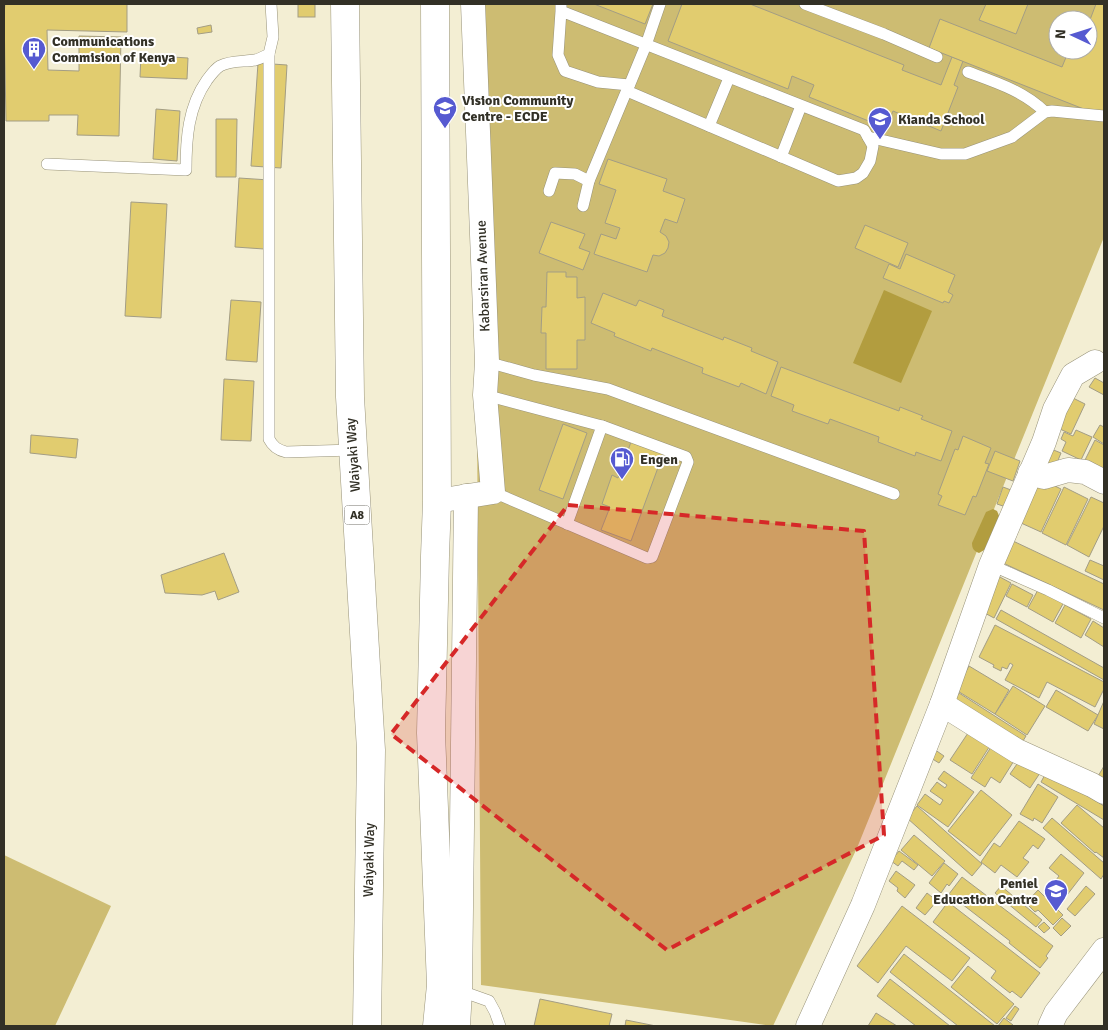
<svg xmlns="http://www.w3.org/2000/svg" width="1108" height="1030" font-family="Signika,sans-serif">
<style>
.green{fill:#cdbc72;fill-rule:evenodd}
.water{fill:#b29d3f}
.building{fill:#e1cc6f;stroke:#a39d84}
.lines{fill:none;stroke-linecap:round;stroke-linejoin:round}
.lane-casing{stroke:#98937a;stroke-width:12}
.street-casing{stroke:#98937a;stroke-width:25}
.highway-casing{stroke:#98937a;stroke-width:29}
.lane{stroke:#fff;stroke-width:11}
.street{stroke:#fff;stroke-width:24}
.highway{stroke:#fff;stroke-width:28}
.marked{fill:#d62828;fill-opacity:0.2;stroke:#d62828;stroke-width:4;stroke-dasharray:10 6;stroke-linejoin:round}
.labels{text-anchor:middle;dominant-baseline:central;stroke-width:4;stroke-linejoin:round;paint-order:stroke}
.shield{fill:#fff;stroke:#706e67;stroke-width:1}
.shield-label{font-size:12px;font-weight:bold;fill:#323026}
.poi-label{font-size:14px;font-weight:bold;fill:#323026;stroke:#fff;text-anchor:start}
.street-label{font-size:14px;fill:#323026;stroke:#fff}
</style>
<rect width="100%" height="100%" fill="#f3eed3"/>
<g class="green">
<path d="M474,4H1104V237L857,848L773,1026L481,985ZM1058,20H1088V50H1058Z"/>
<polygon points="4,855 111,906 55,1026 4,1026"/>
</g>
<g class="water">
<polygon points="884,290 932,311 901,383 853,363"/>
<path d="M993,509L997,511L1000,518L986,549L979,553C974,551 972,549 972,543L986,512Z"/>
</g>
<g class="building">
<polygon points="5,4 127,4 127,32 47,30 48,70 79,71 79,36 121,37 119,136 77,135 78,115 49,115 49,121 6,121 4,14"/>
<rect x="298" y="4" width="17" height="13"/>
<polygon points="594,4 653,4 645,24"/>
<polygon points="682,4 750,4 904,65 902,70 941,85 952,57 963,61 954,85 958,87 941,131 893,111 886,128 809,97 814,85 792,76 788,89 668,41"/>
<polygon points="986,4 1028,4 1016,34 979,20"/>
<polygon points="1096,4 1104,4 1104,117 929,48 940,19 1062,67 1069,50 1088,50 1088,25"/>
<polygon points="211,25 212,32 198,34 197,28"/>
<polygon points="141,55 188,58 187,79 140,77"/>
<polygon points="258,63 287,65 281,168 251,166"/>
<polygon points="156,109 180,111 177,161 153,159"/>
<polygon points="216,119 237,119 236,177 216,177"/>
<polygon points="608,159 667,179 663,191 685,199 677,223 665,219 660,232 666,236 669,242 668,248 665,253 659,256 653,255 647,272 594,254 601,234 616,239 620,228 605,223 616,190 599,184"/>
<polygon points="239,178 269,180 264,249 235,247"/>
<polygon points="131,202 167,204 161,318 125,316"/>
<polygon points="551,222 585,234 579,248 590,252 583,270 539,253"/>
<polygon points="865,225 908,243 898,267 855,248"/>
<polygon points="906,254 955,275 948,292 953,295 949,303 944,301 943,303 883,278 889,264 900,269"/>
<polygon points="547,272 566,272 566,277 577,277 577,298 585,297 585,340 577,340 577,369 546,369 546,333 541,333 542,307 546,307"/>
<polygon points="603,293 636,306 639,300 664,310 662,316 723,340 724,337 752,348 751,351 778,362 766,394 741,383 739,387 702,373 703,368 652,348 651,351 614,336 615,333 591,323"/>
<polygon points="231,300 261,302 257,362 226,360"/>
<polygon points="781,367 899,411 900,407 923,416 921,419 952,431 941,461 916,452 915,456 878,442 879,437 830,419 828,424 792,411 794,405 771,396"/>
<polygon points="1095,378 1104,383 1104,395 1089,387"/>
<polygon points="224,379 254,381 251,441 221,440"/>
<polygon points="1067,395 1085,404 1071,434 1053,426"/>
<polygon points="563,424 587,433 563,499 539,490"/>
<polygon points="1100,425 1104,427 1104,444 1093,437"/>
<polygon points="1076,430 1092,437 1081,460 1062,451 1066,442 1061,439 1064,432 1073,436"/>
<polygon points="31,435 78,439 76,458 30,453"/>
<polygon points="963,436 991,448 985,463 989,464 976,497 973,496 965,515 938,505 942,496 938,494 955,449 958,450"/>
<polygon points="1095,440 1104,445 1104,469 1085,460"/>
<polygon points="631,442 663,454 631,541 601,530 610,507 602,504 612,475 618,478"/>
<polygon points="1051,449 1061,453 1054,470 1044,465"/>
<polygon points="995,451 1020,461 1013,481 987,471"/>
<polygon points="1041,479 1061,489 1041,532 1021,523"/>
<polygon points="1003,487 1011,490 1006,507 997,504"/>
<polygon points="1064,487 1088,499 1066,545 1042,533"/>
<polygon points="1091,497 1104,503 1104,526 1089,557 1067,545"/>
<polygon points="1013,541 1104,584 1104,610 1003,563"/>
<polygon points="224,553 239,592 218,600 215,591 202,595 165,593 161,575"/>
<polygon points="1090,560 1104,566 1104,580 1085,571"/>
<polygon points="998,576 1011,583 994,618 981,611"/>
<polygon points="1012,584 1033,595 1027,607 1006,596"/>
<polygon points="1039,588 1064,602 1053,622 1028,608"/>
<polygon points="1065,605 1091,619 1081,638 1055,623"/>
<polygon points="1001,610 1104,668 1104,680 996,619"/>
<polygon points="1093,621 1104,628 1104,647 1085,635"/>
<polygon points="995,625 1104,682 1104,689 1095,707 1047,682 1039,698 1005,680 1013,665 1010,663 1007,669 1002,667 1001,671 993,667 994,665 979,657"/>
<polygon points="969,666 1009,690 995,714 956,690"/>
<polygon points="1013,686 1045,706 1027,735 995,714"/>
<polygon points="1056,690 1098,715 1088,731 1046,707"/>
<polygon points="959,693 1026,736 1018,749 951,706"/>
<polygon points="1104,701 1104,729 1094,724"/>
<polygon points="972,727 993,741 972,774 950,760"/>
<polygon points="995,741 1017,756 1000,783 991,777 985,787 971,778"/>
<polygon points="931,747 944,756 939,763 926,755"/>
<polygon points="1024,754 1040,773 1030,788 1010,774"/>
<polygon points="1104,766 1104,782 1097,778"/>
<polygon points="944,771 974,792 948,827 917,805 925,794 940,805 943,800 930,791 937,782 945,788 947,785 938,779"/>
<polygon points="1047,771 1104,806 1104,820 1041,782"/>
<polygon points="1038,784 1058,797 1042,823 1034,818 1033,821 1020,814"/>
<polygon points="981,790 1012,815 980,856 948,831"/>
<polygon points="1077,805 1104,828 1104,858 1096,852 1095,853 1061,823"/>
<polygon points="917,806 982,864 972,876 907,818"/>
<polygon points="1052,818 1104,863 1104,874 1101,879 1043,828"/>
<polygon points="1019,821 1045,839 1038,849 1033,845 1023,858 1029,862 1017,877 1001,865 995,873 981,862 994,843 1000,847"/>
<polygon points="914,835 945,861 932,876 901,850"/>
<polygon points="899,851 918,865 914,870 902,861 898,866 891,861"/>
<polygon points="1061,854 1084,873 1067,895 1053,884 1059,876 1049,868"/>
<polygon points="944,863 958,874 949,886 947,884 941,893 929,883"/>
<polygon points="896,871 915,885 905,898 897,891 898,888 889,881"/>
<polygon points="962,877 1053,946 1046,956 1048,958 1040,968 1009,943 1010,941 949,894"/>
<polygon points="1001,886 1042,920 1036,927 995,893"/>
<polygon points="1086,886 1095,894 1075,916 1067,909"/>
<polygon points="1038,890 1063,915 1053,925 1038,910 1035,912 1026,903"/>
<polygon points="927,893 937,901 925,915 916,908"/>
<polygon points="948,902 1040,973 1021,998 1012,991 1010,993 991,978 996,971 933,922"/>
<polygon points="902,906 970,958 952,981 906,946 878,983 857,966"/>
<polygon points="1062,918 1071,926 1061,936 1053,928"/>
<polygon points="1044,922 1050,928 1044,933 1038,927"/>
<polygon points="904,954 995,1026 958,1026 890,972"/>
<polygon points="968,966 1014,1004 997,1024 951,987"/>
<polygon points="890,979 950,1026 916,1026 877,996"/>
<polygon points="540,999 612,1014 609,1026 534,1026"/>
<polygon points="1015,1006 1019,1009 1011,1021 1006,1018"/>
<polygon points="876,1013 897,1026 868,1026"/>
<polygon points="1004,1018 1013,1025 1012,1026 998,1026"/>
<polygon points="626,1020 656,1026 625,1026"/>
</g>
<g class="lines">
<g class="lane-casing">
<g id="lane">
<polyline points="805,4 884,34 937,57"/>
<polyline points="561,11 864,130 873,146 870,161 863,173 856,178 838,181 627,91 629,85 598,82 565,71 558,55 561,11 561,4"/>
<path d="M269,54V439C273,447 278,450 286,452L353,450"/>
<path d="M968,72C995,82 1024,91 1045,112"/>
<polyline points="627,91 646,45 660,4"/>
<polyline points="709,126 729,78"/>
<polyline points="868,137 941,154 965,154 1012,137 1045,112 1052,111 1104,116"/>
<polyline points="781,157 801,106"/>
<path d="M47,164L186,170C186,139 188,107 207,80C210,76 215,69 220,66C231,60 244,62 255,60C260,59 265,56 269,54L273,37L271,4"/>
<polyline points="549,191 555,173 575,174 589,181"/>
<polyline points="583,206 589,181 629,85"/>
<polyline points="487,362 534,375 608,389 894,494"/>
<polyline points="485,395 602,426 686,457 688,462 652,557 647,558 493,492"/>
<polyline points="567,524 602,426"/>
<polyline points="991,565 1048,590 1104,618"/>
<polyline points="458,990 489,1001 495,1012 500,1026"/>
</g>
</g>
<g class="street-casing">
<g id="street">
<polyline points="1030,473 1044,477 1068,470 1085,472 1104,482"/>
<polyline points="437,501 493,492 485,395 487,362 473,4"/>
<polyline points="942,704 1017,751 1092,785 1104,792"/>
<polyline points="458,1026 460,991 466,496"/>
<polyline points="808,1026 863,905 942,704 991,565 1044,442 1055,409 1073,375 1095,362"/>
<polyline points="1050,1026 1056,1013 1104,950"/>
</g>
</g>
<g class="highway-casing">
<g id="highway">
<polyline points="345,4 350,397 371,750 367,1026"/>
<polyline points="435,4 437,501 435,556 431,733 441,985 437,1026"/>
</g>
</g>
<use href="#lane" class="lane"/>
<use href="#street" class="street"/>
<use href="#highway" class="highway"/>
</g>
<path class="marked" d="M568,505L864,531L884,835L667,950L391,734Z"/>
<defs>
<g id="building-pin" transform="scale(1.25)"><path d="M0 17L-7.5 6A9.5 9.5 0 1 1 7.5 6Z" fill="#565ad1" stroke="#fff"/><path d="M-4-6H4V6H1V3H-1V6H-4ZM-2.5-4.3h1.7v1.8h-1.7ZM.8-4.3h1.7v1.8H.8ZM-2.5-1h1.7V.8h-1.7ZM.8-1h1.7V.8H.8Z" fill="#fff"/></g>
<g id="school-pin" transform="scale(1.25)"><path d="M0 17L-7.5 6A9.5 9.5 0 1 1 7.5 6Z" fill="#565ad1" stroke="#fff"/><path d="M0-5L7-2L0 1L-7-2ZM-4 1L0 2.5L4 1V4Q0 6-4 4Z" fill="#fff"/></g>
<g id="fuel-pin" transform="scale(1.25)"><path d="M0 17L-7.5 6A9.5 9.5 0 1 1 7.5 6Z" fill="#565ad1" stroke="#fff"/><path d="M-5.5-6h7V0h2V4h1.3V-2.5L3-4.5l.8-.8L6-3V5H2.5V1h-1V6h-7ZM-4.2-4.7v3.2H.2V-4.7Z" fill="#fff"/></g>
</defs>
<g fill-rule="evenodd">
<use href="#building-pin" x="34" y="49"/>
<use href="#school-pin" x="445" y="108"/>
<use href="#school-pin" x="880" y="119"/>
<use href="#fuel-pin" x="622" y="459"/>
<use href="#school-pin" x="1056" y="891"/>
</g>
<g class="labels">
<rect class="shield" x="344.5" y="505.5" width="25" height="19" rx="4"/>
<g class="shield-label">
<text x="357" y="515">A8</text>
</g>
<g class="poi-label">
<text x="52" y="41">Communications<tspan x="52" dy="16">Commision of Kenya</tspan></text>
<text x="462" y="100">Vision Community<tspan x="462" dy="16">Centre - ECDE</tspan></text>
<text x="898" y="119">Kianda School</text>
<text x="640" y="459">Engen</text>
<text x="1038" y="883" text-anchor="end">Peniel<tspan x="1038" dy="16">Education Centre</tspan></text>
</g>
<g class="street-label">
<text transform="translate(483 276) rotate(-92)">Kabarsiran Avenue</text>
<text transform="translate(353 455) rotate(-94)">Waiyaki Way</text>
<text transform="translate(369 860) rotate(-89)">Waiyaki Way</text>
</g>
</g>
<rect width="1108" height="1030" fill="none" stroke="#323026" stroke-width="10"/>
<g transform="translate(1073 35) rotate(274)"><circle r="24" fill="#ffffff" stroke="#adaca8"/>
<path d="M0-4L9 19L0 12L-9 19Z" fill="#565ad1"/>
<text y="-8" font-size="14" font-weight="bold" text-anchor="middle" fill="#323026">N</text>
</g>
</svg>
